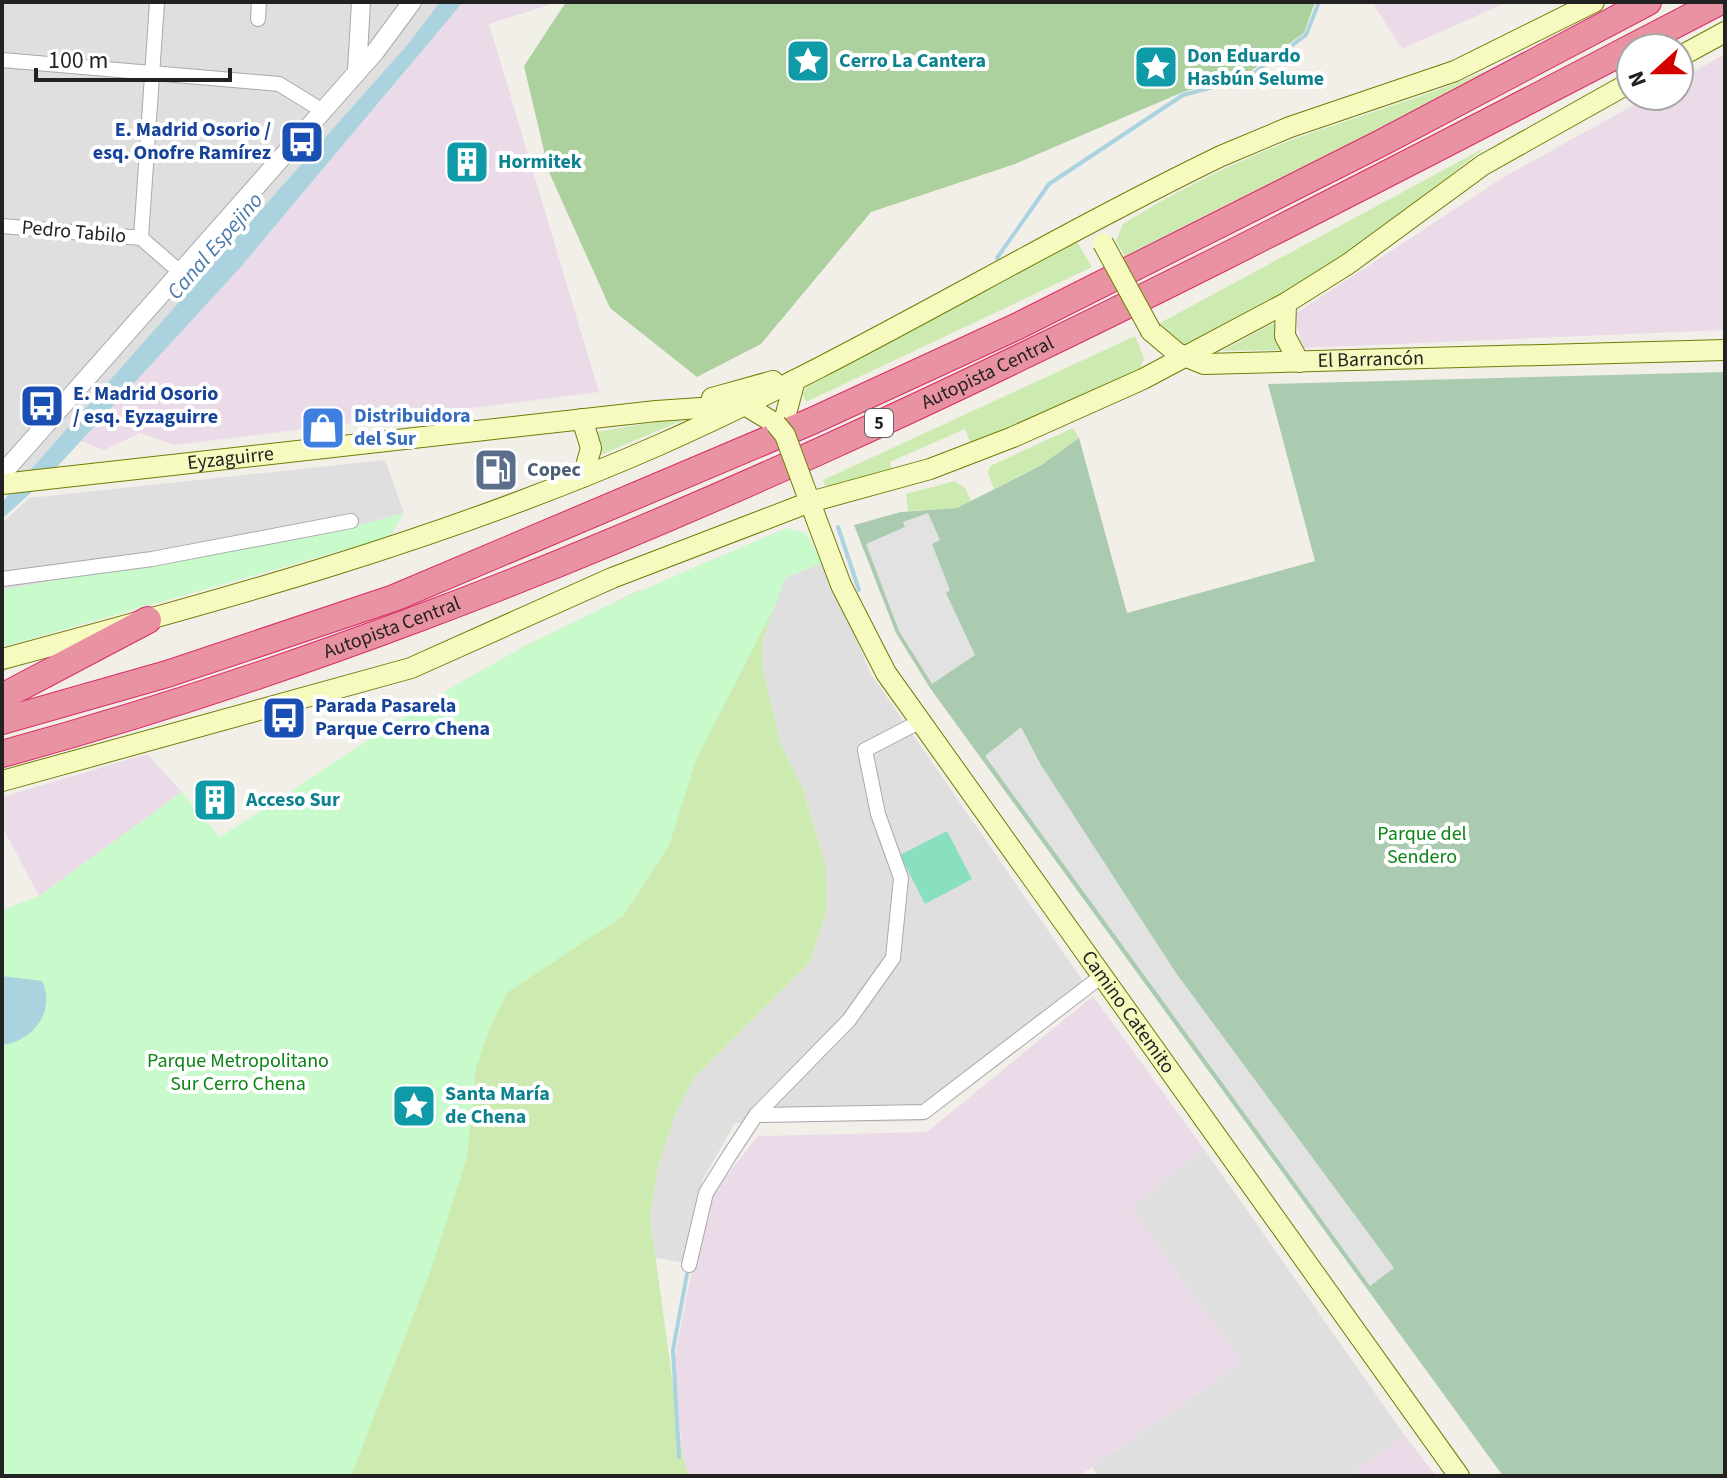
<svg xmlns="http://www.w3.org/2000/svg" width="1727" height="1478" font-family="'Source Sans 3',sans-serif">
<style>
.residential{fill:#e0dfdf}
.industrial{fill:#ebdbe8}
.grass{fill:#cdebb0}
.forest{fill:#add19e}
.cemetery{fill:#aacbaf}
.park{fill:#c8facc}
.pitch{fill:#88e0be}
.parking{fill:#e2e2e2}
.water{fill:#aad3df}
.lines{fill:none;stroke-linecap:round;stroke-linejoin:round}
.stream{stroke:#aad3df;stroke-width:4}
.minor-casing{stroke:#a9a9a9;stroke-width:16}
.tertiary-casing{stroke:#a9a9a9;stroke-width:20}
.secondary-casing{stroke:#707d05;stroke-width:22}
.motorway-casing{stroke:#dc2a67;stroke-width:28}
.minor{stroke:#fff;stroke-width:14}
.tertiary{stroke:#fff;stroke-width:18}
.secondary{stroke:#f7fabf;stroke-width:20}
.motorway{stroke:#e892a2;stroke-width:26}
.secondary-bridge-casing{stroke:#707d05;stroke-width:22;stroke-linecap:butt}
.secondary-bridge{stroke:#f7fabf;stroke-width:20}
.labels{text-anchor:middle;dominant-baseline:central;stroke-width:8;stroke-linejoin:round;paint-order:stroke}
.shield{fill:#fff;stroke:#646464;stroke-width:2}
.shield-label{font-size:18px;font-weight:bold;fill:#222}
.culture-label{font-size:20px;font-weight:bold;fill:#0d838f;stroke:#fff;text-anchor:start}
.transit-label{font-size:20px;font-weight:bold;fill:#164399;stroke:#fff;text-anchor:start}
.street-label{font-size:20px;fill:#222;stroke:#fff}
.shop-label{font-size:20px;font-weight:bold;fill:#366cbe;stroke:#fff;text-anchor:start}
.service-label{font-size:20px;font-weight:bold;fill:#4e5e75;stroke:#fff;text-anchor:start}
.park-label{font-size:20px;fill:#0c8416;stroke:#fff}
.water-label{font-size:22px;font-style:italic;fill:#4a7aab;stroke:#fff}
</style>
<rect width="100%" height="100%" fill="#f2efe9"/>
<g class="residential">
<polygon points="2,2 440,2 408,44 29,475 2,471"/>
<polygon points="385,460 404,513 346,529 2,590 2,523 29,498"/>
<polygon points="824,562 871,674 1083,981 925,1121 735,1123 703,1179 685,1263 656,1258 650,1217 658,1167 675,1115 694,1078 810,962 827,910 826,866 803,789 780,742 763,669 762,641 785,578"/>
<polygon points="1204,1149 1405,1436 1349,1476 1099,1476 1092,1467 1242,1363 1130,1208"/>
</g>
<g class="industrial">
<polygon points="463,2 558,2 489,24 599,392 175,445 140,433 104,450 81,441 239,269"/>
<polygon points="1372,2 1508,2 1402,49"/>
<polygon points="1725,54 1725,330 1302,348 1295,314 1502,178 1650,96 1679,96 1679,80"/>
<polygon points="147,754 182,792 39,896 2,826 2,797"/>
<polygon points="1093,996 1204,1149 1131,1208 1242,1363 1079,1476 689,1476 683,1458 673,1368 688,1289 711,1195 758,1136 927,1132"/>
<polygon points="1405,1436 1436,1476 1349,1476"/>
</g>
<g class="grass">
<path d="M1517,57L1130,265L1116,241L1123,224C1181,188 1246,156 1311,133C1381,109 1450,89 1517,57Z"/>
<polygon points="1486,147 1326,272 1189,346 1182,346 1160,323"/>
<polygon points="1074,237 1092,267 806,402 803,395 809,379"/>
<polygon points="1272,324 1277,325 1281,350 1222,351"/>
<polygon points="1135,336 1144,358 1137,377 973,451 965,429 890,462 894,476 826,488 823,480"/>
<polygon points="693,416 598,456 595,432"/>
<polygon points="1073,428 1079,438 1040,466 994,489 988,473 990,466"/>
<polygon points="955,481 966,489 971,501 957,508 908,511 906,494"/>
<polygon points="785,578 762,641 763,669 780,742 803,789 826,867 827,910 810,962 694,1078 675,1115 658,1167 650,1217 683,1458 689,1476 2,1476 377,737 523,647 638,591"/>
</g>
<polygon class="forest" points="566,2 1315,2 1304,33 1248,73 1183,92 1015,164 871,212 761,344 697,377 610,308 549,172 524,66"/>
<polygon class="cemetery" points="1725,372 1725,1476 1503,1476 930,688 896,633 854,525 901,512 957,508 1040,466 1079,438 1127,613 1315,561 1268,384"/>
<g class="park">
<polygon points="404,513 390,537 2,647 2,590 346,529"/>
<path d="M787,528L806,533L822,563L785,578L777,602L696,760L669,846L623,916L507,993L491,1025L476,1068L467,1157L432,1267L351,1476H2V910L39,896L182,792L220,837C321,773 420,701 526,646C611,602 699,565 787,528Z"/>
</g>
<polygon class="pitch" points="947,831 972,879 925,904 900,855"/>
<g class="parking">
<polygon points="928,513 940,540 932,544 950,590 946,593 975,655 932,684 899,631 866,544 905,527 903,522"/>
<polygon points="1021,727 1041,765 1176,973 1394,1268 1370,1286 985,756"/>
</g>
<g class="water">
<polygon points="440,2 463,2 239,269 45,480 2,519 2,502 408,44"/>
<path d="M2,976L42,981C56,1010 34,1041 2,1045Z"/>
</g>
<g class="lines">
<g class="stream">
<polyline points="997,258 1049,184 1183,95 1247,78 1306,35 1319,2"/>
<polyline points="838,527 859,590"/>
<polyline points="679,1457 673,1350 687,1274"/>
</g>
<g class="minor-casing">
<g id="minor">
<polyline points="258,19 259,2"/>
<polyline points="2,60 279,84 323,111"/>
<polyline points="2,226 141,238 180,272"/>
<polyline points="141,238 157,2"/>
<polyline points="2,579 152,559 351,521"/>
<polyline points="756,1115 924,1112 1103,975"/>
<polyline points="689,1265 706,1193 729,1156 756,1115 849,1020 893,958 901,878 878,814 865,750 921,721"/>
</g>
</g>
<g class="tertiary-casing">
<g id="tertiary">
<polyline points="357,71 361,2"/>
<polyline points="2,474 375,52 412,2"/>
</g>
</g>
<g class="secondary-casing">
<g id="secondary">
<polyline points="1679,57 1725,32"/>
<polyline points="1286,303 1285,336 1299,362"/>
<path id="s1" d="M1151,331L1177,353L1204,364L1725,350"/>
<polyline points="712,398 773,381"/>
<polyline points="582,419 591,448 583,477"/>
<polyline points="784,421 795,380"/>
<path id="s2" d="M2,484L656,411L745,405L776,424"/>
<path id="s3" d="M805,489L841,585L886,673L1459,1476"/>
<path d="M2,659C227,599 445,539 659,445C851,360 1031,248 1221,156L1290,127L1455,71L1594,2"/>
<polyline points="2,781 411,668 612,578 810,502 930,469 1013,437 1143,379 1286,303 1348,264 1483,165 1631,82"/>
</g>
</g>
<g class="motorway-casing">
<g id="motorway">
<polyline points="2,697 148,620"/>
<polyline points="2,721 167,674 394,598 812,421 1018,326 1383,142 1648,2"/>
<path id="s4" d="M2,754C607,589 1165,289 1719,2"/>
</g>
</g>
<use href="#minor" class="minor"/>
<use href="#tertiary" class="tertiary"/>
<use href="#secondary" class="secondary"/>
<use href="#motorway" class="motorway"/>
<g class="secondary-bridge-casing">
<g id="secondary-bridge">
<polyline points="1103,243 1151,331"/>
<polyline points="776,424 785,435 805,489"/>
</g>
</g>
<use href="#secondary-bridge" class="secondary-bridge"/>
</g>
<defs>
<g id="sight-square" transform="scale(2.3)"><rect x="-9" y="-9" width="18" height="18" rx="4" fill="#0f9aa8" stroke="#fff"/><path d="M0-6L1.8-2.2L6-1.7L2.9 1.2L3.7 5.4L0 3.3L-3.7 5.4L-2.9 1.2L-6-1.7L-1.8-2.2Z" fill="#fff"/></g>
<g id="bus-square" transform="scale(2.3)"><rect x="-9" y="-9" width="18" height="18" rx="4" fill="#1a4fb4" stroke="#fff"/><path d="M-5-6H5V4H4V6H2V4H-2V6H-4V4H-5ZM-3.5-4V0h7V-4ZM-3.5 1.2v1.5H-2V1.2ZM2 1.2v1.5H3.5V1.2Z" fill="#fff"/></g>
<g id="building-square" transform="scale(2.3)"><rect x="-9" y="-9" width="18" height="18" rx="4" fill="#0f9aa8" stroke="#fff"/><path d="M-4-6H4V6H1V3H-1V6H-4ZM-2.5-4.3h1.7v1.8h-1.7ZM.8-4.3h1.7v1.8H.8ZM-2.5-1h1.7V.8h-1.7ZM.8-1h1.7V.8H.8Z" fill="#fff"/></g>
<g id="shop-square" transform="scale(2.3)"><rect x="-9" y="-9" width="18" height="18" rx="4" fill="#3f7fe0" stroke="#fff"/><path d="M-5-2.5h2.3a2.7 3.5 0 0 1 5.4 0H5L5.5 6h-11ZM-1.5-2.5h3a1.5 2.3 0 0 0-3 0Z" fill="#fff"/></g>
<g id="fuel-square" transform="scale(2.3)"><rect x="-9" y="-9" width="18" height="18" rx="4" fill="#5c6f8a" stroke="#fff"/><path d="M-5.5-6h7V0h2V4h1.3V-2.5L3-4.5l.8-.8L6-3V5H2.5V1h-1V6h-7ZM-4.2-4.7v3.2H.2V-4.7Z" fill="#fff"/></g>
</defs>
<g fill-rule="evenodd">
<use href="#sight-square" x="808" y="61"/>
<use href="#sight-square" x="1156" y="67"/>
<use href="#bus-square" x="302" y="142"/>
<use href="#building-square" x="467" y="162"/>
<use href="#bus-square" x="42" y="406"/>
<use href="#shop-square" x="323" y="428"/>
<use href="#fuel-square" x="496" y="470"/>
<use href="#bus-square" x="284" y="718"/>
<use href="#building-square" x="215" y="800"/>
<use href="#sight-square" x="414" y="1106"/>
</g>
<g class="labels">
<rect class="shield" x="865" y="409" width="28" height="28" rx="6"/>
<g class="shield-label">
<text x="879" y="423">5</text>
</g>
<g class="culture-label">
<text x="1187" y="56">Don Eduardo<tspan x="1187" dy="23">Hasbún Selume</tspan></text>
<text x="839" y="61">Cerro La Cantera</text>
<text x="498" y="162">Hormitek</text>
<text x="246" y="800">Acceso Sur</text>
<text x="445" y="1094">Santa María<tspan x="445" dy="23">de Chena</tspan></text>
</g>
<g class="transit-label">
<text x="271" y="130" text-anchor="end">E. Madrid Osorio /<tspan x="271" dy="23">esq. Onofre Ramírez</tspan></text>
<text x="73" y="394">E. Madrid Osorio<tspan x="73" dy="23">/ esq. Eyzaguirre</tspan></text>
<text x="315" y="706">Parada Pasarela<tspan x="315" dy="23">Parque Cerro Chena</tspan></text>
</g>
<g class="street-label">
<text transform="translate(74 232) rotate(5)">Pedro Tabilo</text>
<text stroke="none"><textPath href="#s1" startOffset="230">El Barrancón</textPath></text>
<text stroke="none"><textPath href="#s4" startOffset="1058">Autopista Central</textPath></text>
<text stroke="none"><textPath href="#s2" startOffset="230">Eyzaguirre</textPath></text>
<text stroke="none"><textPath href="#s4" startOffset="410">Autopista Central</textPath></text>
<text stroke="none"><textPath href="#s3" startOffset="618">Camino Catemito</textPath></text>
</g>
<g class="shop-label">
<text x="354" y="416">Distribuidora<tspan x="354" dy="23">del Sur</tspan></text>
</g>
<g class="service-label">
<text x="527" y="470">Copec</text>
</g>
<g class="park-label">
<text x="1422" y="834">Parque del<tspan x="1422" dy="23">Sendero</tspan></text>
<text x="238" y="1061">Parque Metropolitano<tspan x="238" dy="23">Sur Cerro Chena</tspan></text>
</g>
<g class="water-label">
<text transform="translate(215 246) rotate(-49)">Canal Espejino</text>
</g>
</g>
<rect width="1727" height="1478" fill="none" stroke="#222222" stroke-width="8"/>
<g transform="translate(1655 72) rotate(249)"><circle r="38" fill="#ffffff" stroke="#a7a7a7" stroke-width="2"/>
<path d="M0-6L14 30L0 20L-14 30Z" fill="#d40000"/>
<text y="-12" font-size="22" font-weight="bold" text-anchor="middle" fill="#222222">N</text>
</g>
<path d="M36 68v12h194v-12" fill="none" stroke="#222222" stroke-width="4"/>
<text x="48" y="68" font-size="24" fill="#222222" stroke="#ffffff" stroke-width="6" paint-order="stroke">100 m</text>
</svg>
